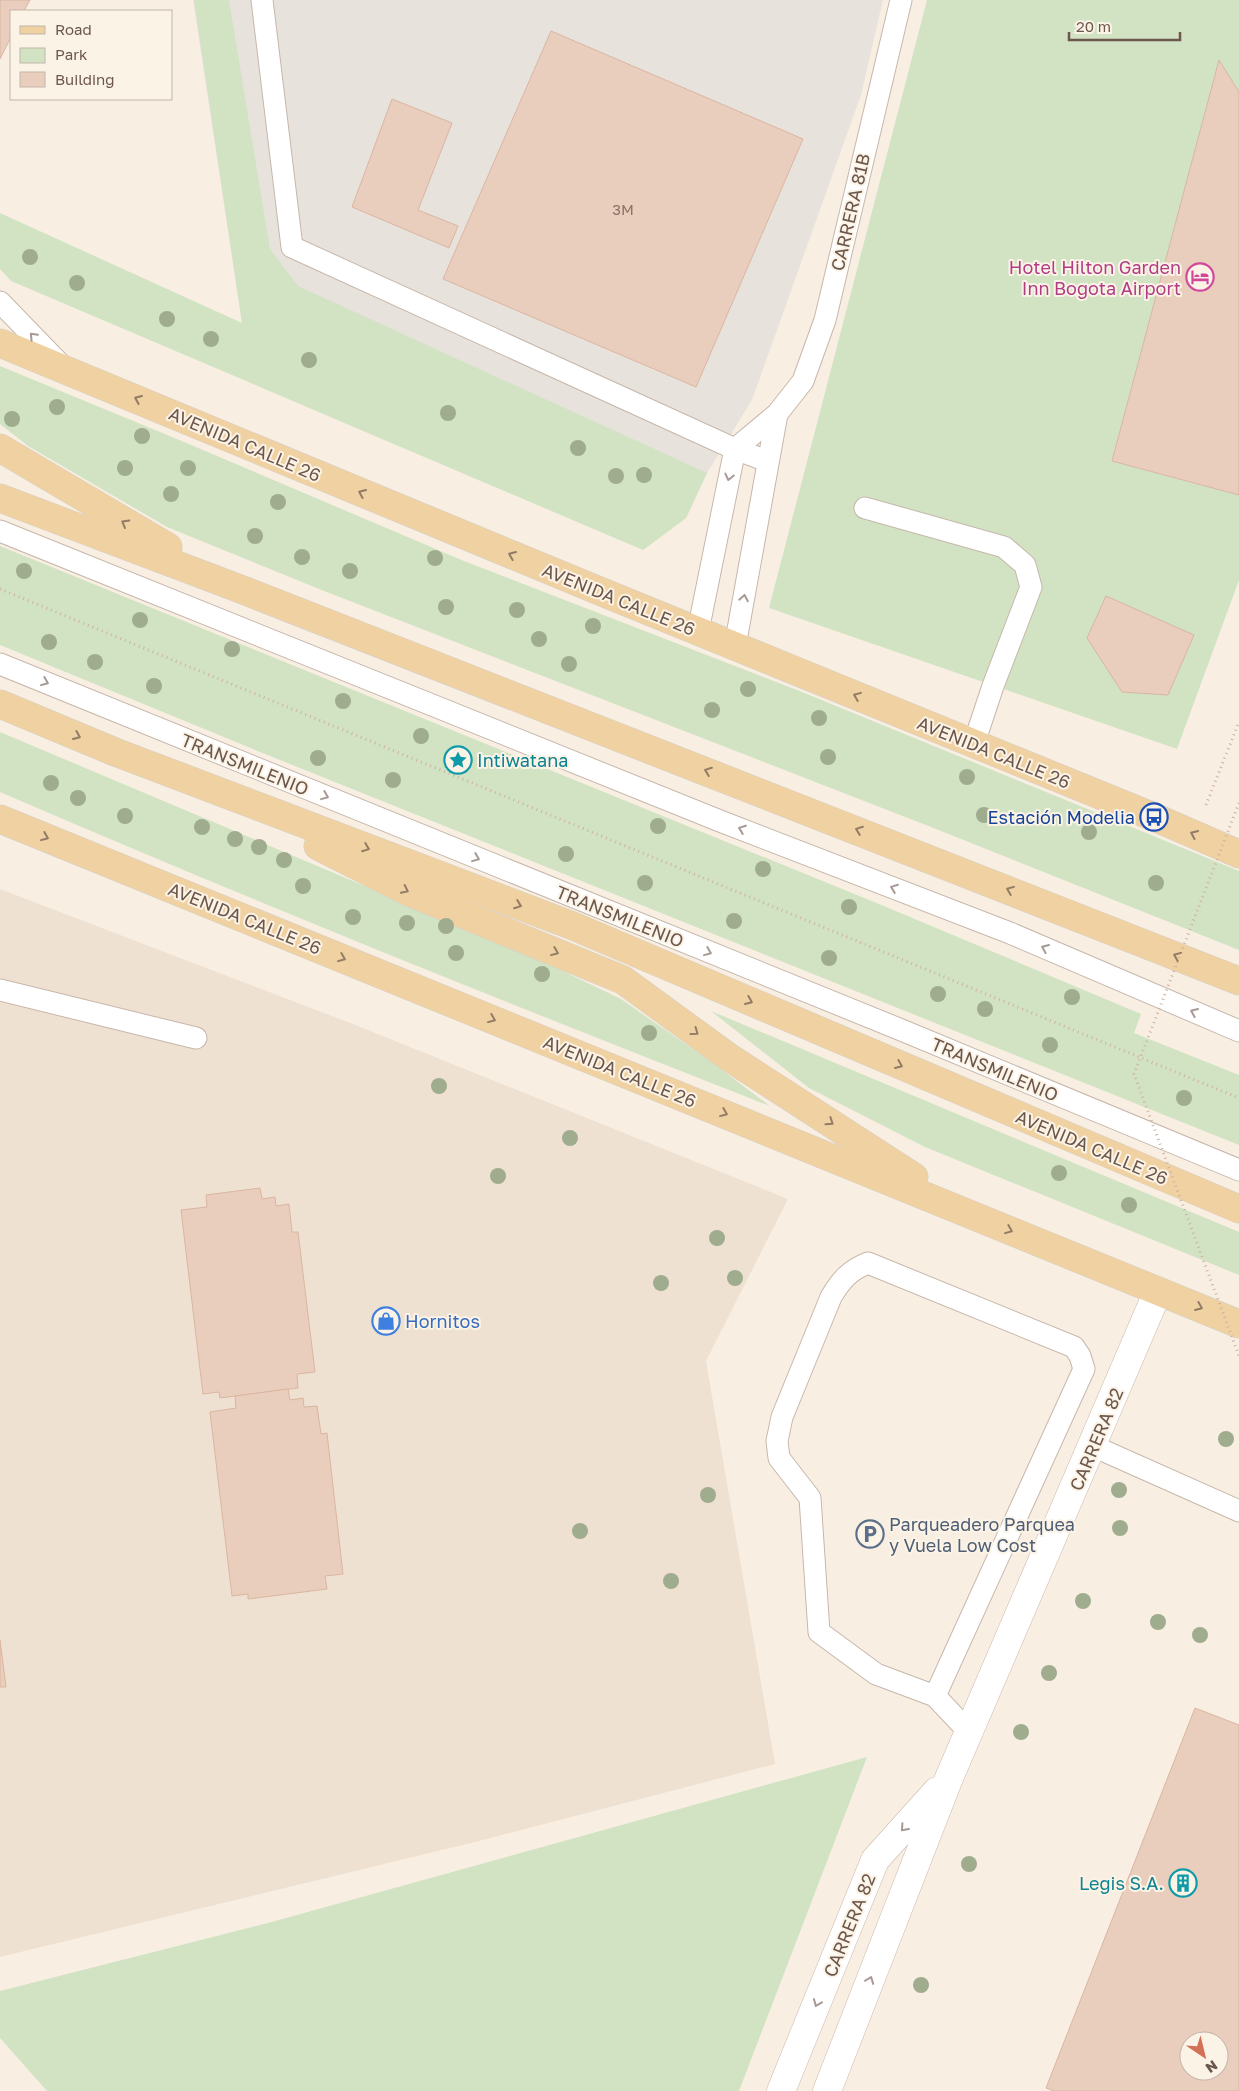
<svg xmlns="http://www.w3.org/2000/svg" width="1239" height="2091" font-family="'Golos Text',sans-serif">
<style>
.residential{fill:#efe1d2}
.industrial{fill:#e8e2dd}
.green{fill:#d1e3c3}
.building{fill:#eacebd;stroke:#dab5a0;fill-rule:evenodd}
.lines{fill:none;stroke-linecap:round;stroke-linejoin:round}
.lane-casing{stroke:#c7b7ab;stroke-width:23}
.secondary-casing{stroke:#ccb9ab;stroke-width:29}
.primary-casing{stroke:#d6d0cd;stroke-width:29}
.path{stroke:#ceb2a1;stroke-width:3;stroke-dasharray:1 4;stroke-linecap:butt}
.lane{stroke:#fff;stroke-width:21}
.secondary{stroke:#fff;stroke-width:28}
.primary{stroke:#efd1a2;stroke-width:28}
.path-bridge{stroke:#ceb2a1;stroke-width:3;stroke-dasharray:1 4;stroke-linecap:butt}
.tree{fill:#9fac8e}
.oneway{stroke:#a79a94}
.oneway2{stroke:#937c66}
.labels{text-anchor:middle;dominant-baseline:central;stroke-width:4;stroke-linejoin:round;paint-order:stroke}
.number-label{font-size:15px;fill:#8c7568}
.street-label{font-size:18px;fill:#6c574c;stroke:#fcf3e7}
.hotel-label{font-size:18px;fill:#b23c85;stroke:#fcf3e7;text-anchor:end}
.culture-label{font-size:18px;fill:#0d838f;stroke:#fcf3e7;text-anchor:start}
.transit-label{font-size:18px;fill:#164399;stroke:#fcf3e7;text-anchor:end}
.shop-label{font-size:18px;fill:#366cbe;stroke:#fcf3e7;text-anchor:start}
.service-label{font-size:18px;fill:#4e5e75;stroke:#fcf3e7;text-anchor:start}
</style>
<rect width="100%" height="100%" fill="#f8efe2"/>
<polygon class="residential" points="0,889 353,1024 788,1199 706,1361 775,1764 475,1842 0,1957"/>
<polygon class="industrial" points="193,0 883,0 861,95 752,400 707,473 686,518 643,550 242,323"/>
<g class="green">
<polygon points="194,0 229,0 270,249 298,286 707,473 686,518 643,550 11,281 0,269 0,213 242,323"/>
<polygon points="927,0 1239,0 1239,92 1219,61 1112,461 1239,495 1239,580 1177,749 769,608"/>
<polygon points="0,366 177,439 464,561 802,692 1239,871 1239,950 931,827 319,589 167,527 28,446 0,424"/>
<polygon points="0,546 879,904 1141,1014 1134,1033 1239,1075 1239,1145 265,754 0,645"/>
<path d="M0,732L540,960L621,999L710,1061L770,1106C512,1005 255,902 0,792Z"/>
<polygon points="711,1011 1239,1232 1239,1275 925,1147 809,1088"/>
<polygon points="867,1757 739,2091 47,2091 0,2038 0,1991 268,1923"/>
</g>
<g class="building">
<polygon points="0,0 30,0 24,11 11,11 11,37 0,59"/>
<polygon points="551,31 803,139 696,387 443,279"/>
<polygon points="1219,60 1239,92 1239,495 1112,461"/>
<polygon points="392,99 452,123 418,210 458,226 449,248 352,207"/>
<polygon points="1106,596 1194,635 1168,695 1122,692 1087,638"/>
<polygon points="260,1188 262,1199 275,1197 276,1206 289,1204 292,1232 298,1232 315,1372 297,1374 298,1388 220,1398 219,1392 203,1394 181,1210 207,1207 206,1195"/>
<polygon points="288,1389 290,1400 303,1398 304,1407 317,1406 321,1434 327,1433 343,1574 325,1576 327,1589 248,1599 248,1594 232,1596 210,1412 236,1408 235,1396"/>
<polygon points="0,1640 6,1687 0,1687"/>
<path d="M1195,1708L1239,1725V2091H1054L1046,2088ZM1189,2041H1219V2071H1189Z"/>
</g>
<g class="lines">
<g class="lane-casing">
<g id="lane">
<polyline points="262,0 292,247 735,449 767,461"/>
<polyline points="0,302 62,366"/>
<polyline points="865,508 1004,547 1025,565 1031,587 993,686 974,743"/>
<polyline points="0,531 720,821 1010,933 1239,1031"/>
<polyline points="698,631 735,449 777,414 803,381 825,320 901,0"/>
<polyline points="735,646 777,414"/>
<polyline points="0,664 899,1029 1239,1170"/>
<polyline points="0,990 196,1038"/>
<polyline points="1093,1446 1239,1511"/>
<path d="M935,1696L876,1674L819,1632L810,1498L779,1458L777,1441L782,1417L831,1297C841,1280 850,1270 868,1263L1074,1347L1080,1356L1084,1369L935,1696L969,1732"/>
</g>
</g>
<g class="secondary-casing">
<g id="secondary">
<polyline points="781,2091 875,1860 937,1791"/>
<polyline points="827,2091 949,1778 1158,1291"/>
</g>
</g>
<g class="primary-casing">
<g id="primary">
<polyline points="0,343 602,592 1154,817 1239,854"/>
<polyline points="0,448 168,547"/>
<polyline points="0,498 243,590 1239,981"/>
<polyline points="0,704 115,752 573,926 1239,1209"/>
<polyline points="0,819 1239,1324"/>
<polyline points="318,846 409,892 623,980 730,1058 914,1177"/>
</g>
</g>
<g class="path">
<polyline points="0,589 1239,1098"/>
<polyline points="1206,805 1239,722"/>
</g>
<use href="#lane" class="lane"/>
<use href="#secondary" class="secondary"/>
<use href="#primary" class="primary"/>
<polyline class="path-bridge" points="1239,803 1134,1074 1239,1356"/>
</g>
<g class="tree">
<circle cx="30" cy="257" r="8"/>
<circle cx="77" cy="283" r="8"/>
<circle cx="167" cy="319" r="8"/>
<circle cx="211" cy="339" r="8"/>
<circle cx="309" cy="360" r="8"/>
<circle cx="57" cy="407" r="8"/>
<circle cx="448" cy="413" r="8"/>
<circle cx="12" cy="419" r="8"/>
<circle cx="142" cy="436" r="8"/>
<circle cx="578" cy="448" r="8"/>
<circle cx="125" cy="468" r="8"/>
<circle cx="188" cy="468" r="8"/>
<circle cx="644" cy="475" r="8"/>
<circle cx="616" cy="476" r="8"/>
<circle cx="171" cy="494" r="8"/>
<circle cx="278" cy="502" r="8"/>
<circle cx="255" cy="536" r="8"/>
<circle cx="302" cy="557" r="8"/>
<circle cx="435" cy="558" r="8"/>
<circle cx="24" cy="571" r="8"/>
<circle cx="350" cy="571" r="8"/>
<circle cx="446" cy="607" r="8"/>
<circle cx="517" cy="610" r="8"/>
<circle cx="140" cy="620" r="8"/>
<circle cx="593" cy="626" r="8"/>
<circle cx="539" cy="639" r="8"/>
<circle cx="49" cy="642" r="8"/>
<circle cx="232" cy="649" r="8"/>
<circle cx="95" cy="662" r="8"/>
<circle cx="569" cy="664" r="8"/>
<circle cx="154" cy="686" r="8"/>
<circle cx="748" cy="689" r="8"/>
<circle cx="343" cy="701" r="8"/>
<circle cx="712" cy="710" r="8"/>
<circle cx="819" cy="718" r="8"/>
<circle cx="421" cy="736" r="8"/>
<circle cx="828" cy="757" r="8"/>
<circle cx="318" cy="758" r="8"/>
<circle cx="967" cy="777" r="8"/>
<circle cx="393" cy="780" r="8"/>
<circle cx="51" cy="783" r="8"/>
<circle cx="78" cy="798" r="8"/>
<circle cx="984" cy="815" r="8"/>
<circle cx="125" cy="816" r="8"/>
<circle cx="658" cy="826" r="8"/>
<circle cx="202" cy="827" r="8"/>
<circle cx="1089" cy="832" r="8"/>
<circle cx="235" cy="839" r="8"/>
<circle cx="259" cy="847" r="8"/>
<circle cx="566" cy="854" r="8"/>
<circle cx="284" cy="860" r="8"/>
<circle cx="763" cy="869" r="8"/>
<circle cx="645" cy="883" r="8"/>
<circle cx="1156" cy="883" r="8"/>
<circle cx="303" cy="886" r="8"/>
<circle cx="849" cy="907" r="8"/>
<circle cx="353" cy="917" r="8"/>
<circle cx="734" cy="921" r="8"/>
<circle cx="407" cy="923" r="8"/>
<circle cx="446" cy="926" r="8"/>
<circle cx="456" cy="953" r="8"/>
<circle cx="829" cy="958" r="8"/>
<circle cx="542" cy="974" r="8"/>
<circle cx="938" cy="994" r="8"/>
<circle cx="1072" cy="997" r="8"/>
<circle cx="985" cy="1009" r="8"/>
<circle cx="649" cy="1033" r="8"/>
<circle cx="1050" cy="1045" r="8"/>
<circle cx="439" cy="1086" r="8"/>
<circle cx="1184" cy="1098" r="8"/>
<circle cx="570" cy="1138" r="8"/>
<circle cx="1059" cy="1173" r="8"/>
<circle cx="498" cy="1176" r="8"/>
<circle cx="1129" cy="1205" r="8"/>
<circle cx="717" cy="1238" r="8"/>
<circle cx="735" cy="1278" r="8"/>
<circle cx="661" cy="1283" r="8"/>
<circle cx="1226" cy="1439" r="8"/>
<circle cx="1119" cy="1490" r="8"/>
<circle cx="708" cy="1495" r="8"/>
<circle cx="1120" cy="1528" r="8"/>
<circle cx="580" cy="1531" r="8"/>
<circle cx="671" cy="1581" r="8"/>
<circle cx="1083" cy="1601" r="8"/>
<circle cx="1158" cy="1622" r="8"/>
<circle cx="1200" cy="1635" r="8"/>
<circle cx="1049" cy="1673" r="8"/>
<circle cx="1021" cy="1732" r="8"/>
<circle cx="969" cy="1864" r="8"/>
<circle cx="921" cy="1985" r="8"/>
</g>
<defs><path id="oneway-chevron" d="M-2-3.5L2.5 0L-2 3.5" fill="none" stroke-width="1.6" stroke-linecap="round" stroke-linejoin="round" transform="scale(1.25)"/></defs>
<g class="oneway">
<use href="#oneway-chevron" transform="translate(33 336) rotate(-134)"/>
<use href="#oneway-chevron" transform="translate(729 477) rotate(103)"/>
<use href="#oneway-chevron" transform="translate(744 598) rotate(-80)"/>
<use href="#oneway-chevron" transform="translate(45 682) rotate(22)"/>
<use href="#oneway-chevron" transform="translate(325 796) rotate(22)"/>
<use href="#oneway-chevron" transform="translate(742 829) rotate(-159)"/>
<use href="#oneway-chevron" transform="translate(476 858) rotate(22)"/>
<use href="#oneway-chevron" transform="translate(894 888) rotate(-159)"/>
<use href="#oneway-chevron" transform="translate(1045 948) rotate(-157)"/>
<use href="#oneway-chevron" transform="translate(708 952) rotate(22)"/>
<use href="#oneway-chevron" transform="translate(1194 1012) rotate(-157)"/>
<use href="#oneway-chevron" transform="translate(904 1828) rotate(132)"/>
<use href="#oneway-chevron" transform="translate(870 1980) rotate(-69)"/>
<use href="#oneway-chevron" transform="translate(817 2003) rotate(112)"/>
</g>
<g class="oneway2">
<use href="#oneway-chevron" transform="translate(138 399) rotate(-157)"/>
<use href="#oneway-chevron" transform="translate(362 493) rotate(-157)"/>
<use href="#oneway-chevron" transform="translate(125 523) rotate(-150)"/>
<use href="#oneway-chevron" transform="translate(512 555) rotate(-157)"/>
<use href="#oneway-chevron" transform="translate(857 696) rotate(-158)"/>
<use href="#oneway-chevron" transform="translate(77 736) rotate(23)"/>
<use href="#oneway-chevron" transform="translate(708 771) rotate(-159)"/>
<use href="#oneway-chevron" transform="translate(859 830) rotate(-159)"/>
<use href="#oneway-chevron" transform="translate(1194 834) rotate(-156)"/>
<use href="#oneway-chevron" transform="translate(45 837) rotate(22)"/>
<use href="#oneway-chevron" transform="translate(366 848) rotate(21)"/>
<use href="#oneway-chevron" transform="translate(405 890) rotate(26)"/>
<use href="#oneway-chevron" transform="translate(1010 890) rotate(-158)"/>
<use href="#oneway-chevron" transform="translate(518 905) rotate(21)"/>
<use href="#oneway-chevron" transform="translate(555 952) rotate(22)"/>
<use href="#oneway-chevron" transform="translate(1177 956) rotate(-158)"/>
<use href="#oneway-chevron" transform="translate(342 958) rotate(22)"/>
<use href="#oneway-chevron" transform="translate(749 1001) rotate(23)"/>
<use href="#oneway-chevron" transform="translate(492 1019) rotate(22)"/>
<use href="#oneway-chevron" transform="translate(695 1032) rotate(36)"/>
<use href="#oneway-chevron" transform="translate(899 1065) rotate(23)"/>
<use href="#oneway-chevron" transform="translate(724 1113) rotate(22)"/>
<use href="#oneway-chevron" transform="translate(830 1122) rotate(34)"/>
<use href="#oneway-chevron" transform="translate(1009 1230) rotate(22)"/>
<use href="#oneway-chevron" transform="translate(1199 1307) rotate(23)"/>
</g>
<defs>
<g id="hotel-ring" transform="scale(1.4375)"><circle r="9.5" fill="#fcf3e7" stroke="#d1479c" stroke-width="1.5"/><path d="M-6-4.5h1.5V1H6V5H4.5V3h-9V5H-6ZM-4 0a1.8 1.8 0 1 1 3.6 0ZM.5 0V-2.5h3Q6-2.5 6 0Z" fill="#d1479c"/></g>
<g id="sight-ring" transform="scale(1.4375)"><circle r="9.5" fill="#fcf3e7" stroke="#0f9aa8" stroke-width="1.5"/><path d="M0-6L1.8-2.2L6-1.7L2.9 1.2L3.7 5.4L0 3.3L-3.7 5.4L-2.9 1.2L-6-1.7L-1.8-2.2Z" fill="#0f9aa8"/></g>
<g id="bus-ring" transform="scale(1.4375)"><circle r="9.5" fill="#fcf3e7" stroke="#1a4fb4" stroke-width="1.5"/><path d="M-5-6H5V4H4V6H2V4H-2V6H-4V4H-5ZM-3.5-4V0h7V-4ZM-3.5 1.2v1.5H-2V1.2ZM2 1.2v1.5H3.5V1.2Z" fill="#1a4fb4"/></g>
<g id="shop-ring" transform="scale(1.4375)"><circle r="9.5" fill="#fcf3e7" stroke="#3f7fe0" stroke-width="1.5"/><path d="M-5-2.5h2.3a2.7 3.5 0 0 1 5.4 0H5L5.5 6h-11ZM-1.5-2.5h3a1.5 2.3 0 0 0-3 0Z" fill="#3f7fe0"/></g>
<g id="parking-ring" transform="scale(1.4375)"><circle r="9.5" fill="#fcf3e7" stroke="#5c6f8a" stroke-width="1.5"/><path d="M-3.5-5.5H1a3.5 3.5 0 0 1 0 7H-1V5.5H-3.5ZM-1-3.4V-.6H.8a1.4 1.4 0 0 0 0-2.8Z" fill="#5c6f8a"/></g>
<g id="building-ring" transform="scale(1.4375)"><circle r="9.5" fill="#fcf3e7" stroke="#0f9aa8" stroke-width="1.5"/><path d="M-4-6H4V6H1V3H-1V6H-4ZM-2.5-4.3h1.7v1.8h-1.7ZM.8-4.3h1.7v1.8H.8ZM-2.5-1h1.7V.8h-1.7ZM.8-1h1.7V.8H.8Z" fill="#0f9aa8"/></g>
</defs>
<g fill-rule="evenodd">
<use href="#hotel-ring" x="1200" y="277"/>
<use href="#sight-ring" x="458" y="760"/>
<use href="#bus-ring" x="1154" y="817"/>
<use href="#shop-ring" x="386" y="1321"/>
<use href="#parking-ring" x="870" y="1534"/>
<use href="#building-ring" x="1183" y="1883"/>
</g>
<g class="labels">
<g class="number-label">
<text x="623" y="209">3M</text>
</g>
<g class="street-label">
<text transform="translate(850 212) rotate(-77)">CARRERA 81B</text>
<text transform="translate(245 444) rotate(23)">AVENIDA CALLE 26</text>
<text transform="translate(619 599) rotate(22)">AVENIDA CALLE 26</text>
<text transform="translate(994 752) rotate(22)">AVENIDA CALLE 26</text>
<text transform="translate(245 764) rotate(22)">TRANSMILENIO</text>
<text transform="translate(620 916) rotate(22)">TRANSMILENIO</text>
<text transform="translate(245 918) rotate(22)">AVENIDA CALLE 26</text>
<text transform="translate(995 1069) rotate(23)">TRANSMILENIO</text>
<text transform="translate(620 1071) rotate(22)">AVENIDA CALLE 26</text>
<text transform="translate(1092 1147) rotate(23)">AVENIDA CALLE 26</text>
<text transform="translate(1096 1439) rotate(-67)">CARRERA 82</text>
<text transform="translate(849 1925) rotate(-68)">CARRERA 82</text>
</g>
<g class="hotel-label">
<text x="1181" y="267">Hotel Hilton Garden<tspan x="1181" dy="21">Inn Bogota Airport</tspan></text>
</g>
<g class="culture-label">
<text x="477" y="760">Intiwatana</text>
<text x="1164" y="1883" text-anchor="end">Legis S.A.</text>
</g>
<g class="transit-label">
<text x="1135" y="817">Estación Modelia</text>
</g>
<g class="shop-label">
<text x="405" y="1321">Hornitos</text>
</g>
<g class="service-label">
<text x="889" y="1524">Parqueadero Parquea<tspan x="889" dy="21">y Vuela Low Cost</tspan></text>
</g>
</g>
<rect x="10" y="10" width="162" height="90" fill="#fcf3e7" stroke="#c2b5a9"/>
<rect x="20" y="26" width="25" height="8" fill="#efd1a2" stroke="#c2b5a9"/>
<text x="55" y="35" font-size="15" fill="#6c574c">Road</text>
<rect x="20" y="48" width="25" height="15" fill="#d1e3c3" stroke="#c2b5a9"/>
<text x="55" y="60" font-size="15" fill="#6c574c">Park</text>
<rect x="20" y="72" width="25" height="15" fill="#eacebd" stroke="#c2b5a9"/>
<text x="55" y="85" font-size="15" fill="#6c574c">Building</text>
<g transform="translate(1204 2056) rotate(145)"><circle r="24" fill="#fcf3e7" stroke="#c2b5a9"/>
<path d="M0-4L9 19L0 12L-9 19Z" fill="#d37057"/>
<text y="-8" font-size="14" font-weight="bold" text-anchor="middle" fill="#6c574c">N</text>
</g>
<path d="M1069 32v8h111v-8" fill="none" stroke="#6c574c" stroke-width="2.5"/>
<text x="1076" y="32" font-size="15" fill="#6c574c" stroke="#fcf3e7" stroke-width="4" paint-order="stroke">20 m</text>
</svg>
